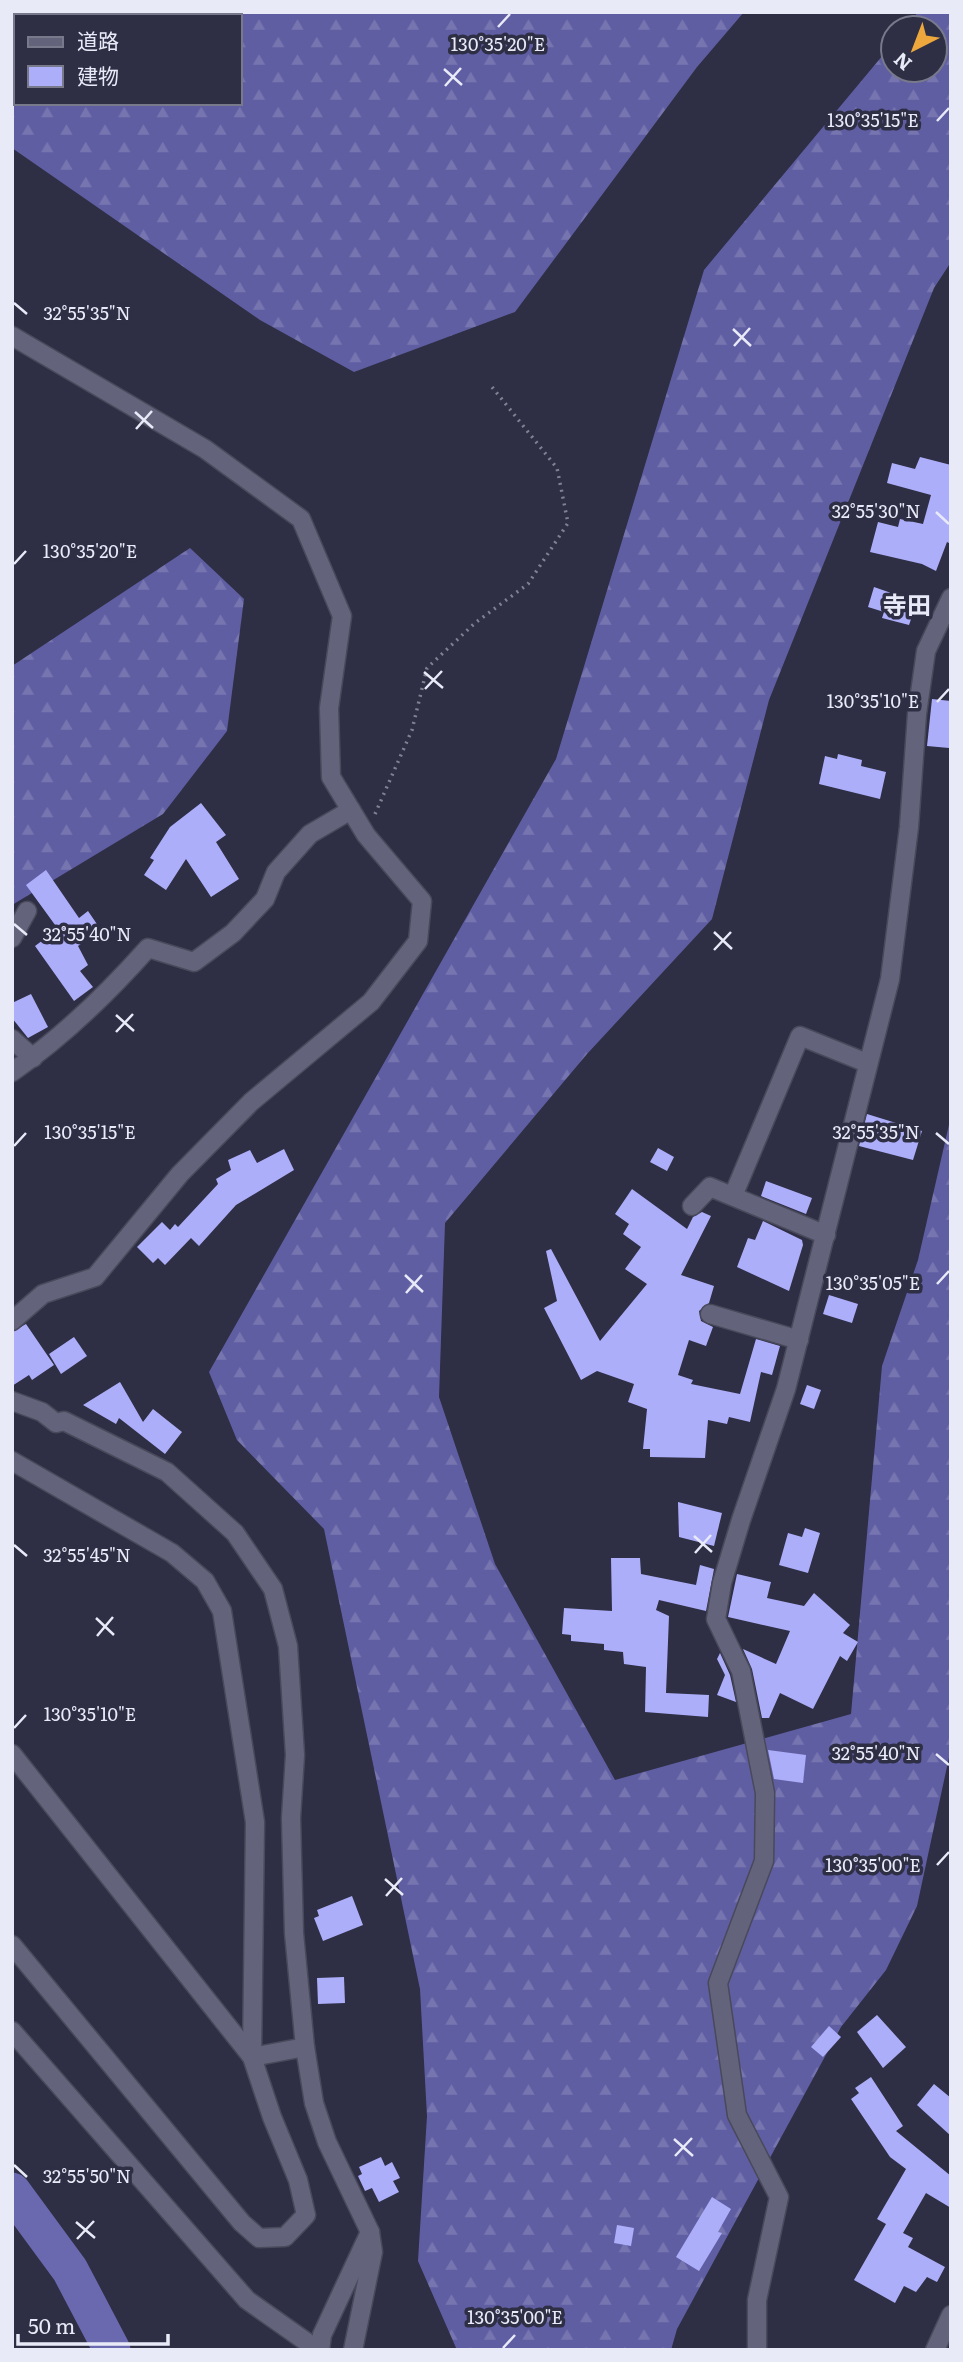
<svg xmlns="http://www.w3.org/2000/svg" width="963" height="2362" font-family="Literata,'Noto Sans JP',serif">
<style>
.forest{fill:url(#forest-firs);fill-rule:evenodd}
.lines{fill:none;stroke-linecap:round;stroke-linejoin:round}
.river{stroke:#6a69af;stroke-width:37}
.building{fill:#adaefa}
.street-casing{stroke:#49495b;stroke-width:21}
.path{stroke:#808193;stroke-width:3.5;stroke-dasharray:2 5;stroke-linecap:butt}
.street{stroke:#63647c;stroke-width:18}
.ticks{fill:none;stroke:#e9eaf8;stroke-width:2.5}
.labels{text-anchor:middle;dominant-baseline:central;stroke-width:7;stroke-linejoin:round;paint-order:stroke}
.quarter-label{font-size:24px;font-weight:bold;fill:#e9eaf8;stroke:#2e2e44}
.ticks-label{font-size:18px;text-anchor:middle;fill:#e9eaf8;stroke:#2e2e44;stroke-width:7;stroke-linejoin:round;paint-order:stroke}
</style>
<defs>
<pattern id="forest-firs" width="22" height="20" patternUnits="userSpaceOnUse" patternTransform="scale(1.75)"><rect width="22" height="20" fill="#605ea3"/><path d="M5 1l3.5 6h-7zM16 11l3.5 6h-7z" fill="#7775b0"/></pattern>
</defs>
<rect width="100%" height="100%" fill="#2e2e44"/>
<g class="forest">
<path d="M12,12H744L697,67L515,312L354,372L260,320L12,148ZM16,16H240V103H16Z"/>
<polygon points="918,12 951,12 951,262 934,288 769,700 712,919 587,1054 445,1223 439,1397 495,1564 615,1780 851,1714 882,1366 918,1260 951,1116 951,1748 917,1906 886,1970 841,2027 677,2329 671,2350 457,2350 418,2261 427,2116 420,1989 324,1529 237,1440 209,1372 556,759 704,270 893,43 893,70 935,70 935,28 905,28"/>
<polygon points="190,548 244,599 227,731 163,814 12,905 12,666"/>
</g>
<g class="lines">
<polyline class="river" points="12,2191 70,2270 112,2350"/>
</g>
<g class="building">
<polygon points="920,457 951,465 951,544 947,542 936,571 922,564 870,552 878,522 898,527 900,519 923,524 931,495 887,483 892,463 915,469"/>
<polygon points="874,587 917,602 909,625 882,618 884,612 868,607"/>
<polygon points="932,699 951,701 949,748 927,746"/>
<polygon points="838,754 862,760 861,766 886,772 880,799 819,784 825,756 837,759"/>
<polygon points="201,803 226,835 216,842 239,879 211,897 186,859 166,890 144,875 154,860 150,858 170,827"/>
<polygon points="46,870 79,918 88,911 101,930 78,946 88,965 80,971 93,987 74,1001 35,946 58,929 26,885"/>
<polygon points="31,994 48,1027 28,1038 12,1018 12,1003"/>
<polygon points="867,1114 922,1131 913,1160 859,1146"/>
<polygon points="658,1148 674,1157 667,1171 650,1162"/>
<polygon points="284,1149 294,1170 236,1205 199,1246 191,1238 165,1265 158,1258 153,1263 137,1247 162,1222 170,1230 175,1224 178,1227 218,1184 216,1179 231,1170 228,1160 250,1150 257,1163"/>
<polygon points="766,1181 812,1198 806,1214 761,1196"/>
<polygon points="632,1189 687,1229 693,1217 702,1212 711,1216 681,1275 714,1286 709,1303 699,1311 701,1321 713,1327 706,1346 689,1340 678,1375 693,1380 691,1384 740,1394 756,1339 780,1346 772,1375 761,1372 750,1422 729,1417 727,1424 708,1420 705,1458 650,1457 650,1449 643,1449 647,1409 628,1402 634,1384 597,1371 581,1380 544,1308 557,1301 546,1251 551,1249 600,1341 647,1284 625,1269 641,1247 623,1234 629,1224 615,1214"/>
<polygon points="763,1221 802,1240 803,1245 789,1291 737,1267 748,1238 755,1240"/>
<polygon points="829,1295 858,1304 852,1323 823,1314"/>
<polygon points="26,1324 54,1365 32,1380 29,1375 12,1386 12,1332"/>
<polygon points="74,1337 87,1356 61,1374 49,1354"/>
<polygon points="120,1382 143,1422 153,1409 182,1432 165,1454 119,1418 116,1424 83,1405"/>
<polygon points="807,1385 821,1390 814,1409 800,1404"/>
<polygon points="678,1502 722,1513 714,1546 679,1537"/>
<polygon points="805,1528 820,1533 808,1573 779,1565 788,1533 802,1537"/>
<polygon points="611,1558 640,1558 641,1574 696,1585 700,1565 714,1569 706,1611 659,1600 656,1610 669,1616 666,1693 709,1695 708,1717 645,1712 646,1667 624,1664 623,1652 604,1650 604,1644 571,1641 571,1635 562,1634 564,1608 612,1611"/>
<polygon points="737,1574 771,1582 767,1598 804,1606 814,1593 850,1625 843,1633 858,1642 847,1661 840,1656 813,1709 780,1693 769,1718 762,1718 752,1669 743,1649 776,1664 790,1631 728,1617"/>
<polygon points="720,1653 730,1675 736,1702 717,1695 725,1675 717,1659"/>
<polygon points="768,1750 806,1755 803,1783 774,1779"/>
<polygon points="352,1896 363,1925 323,1941 314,1918 319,1916 317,1910"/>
<polygon points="344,1977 345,2003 318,2004 317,1978"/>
<polygon points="877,2015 906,2047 883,2068 857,2032"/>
<polygon points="829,2026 841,2037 823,2057 811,2047"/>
<polygon points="871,2077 903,2126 896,2131 951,2176 951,2208 926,2193 903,2233 913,2238 908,2247 945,2267 937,2282 927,2277 916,2292 904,2286 895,2303 854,2280 886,2224 877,2219 906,2169 890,2157 851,2099 859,2093 855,2088"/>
<polygon points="934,2084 951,2098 951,2136 917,2105"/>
<polygon points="381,2157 385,2166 392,2162 400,2178 393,2181 399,2192 379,2202 372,2188 365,2191 358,2176 362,2174 359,2167"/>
<polygon points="712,2197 731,2209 718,2232 722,2233 699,2271 676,2257"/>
<polygon points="617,2225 634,2228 631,2246 614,2243"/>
</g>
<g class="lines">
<g class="street-casing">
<g id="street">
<polyline points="12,336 205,449 301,519 342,616 329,708 331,777 366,835 422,901 418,941 371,1002 251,1102 180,1174 95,1277 43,1294 12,1321"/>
<polyline points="12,938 27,911"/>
<polyline points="12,1039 33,1058"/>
<path d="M12,1072C63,1037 107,994 148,948L194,962L233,933L265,899L276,872L310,834L351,810"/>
<polyline points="733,1196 800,1036 867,1063"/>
<polyline points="692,1206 710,1187 826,1235"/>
<polyline points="710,1314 799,1340"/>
<polyline points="12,1401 42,1412 56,1423 64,1421 167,1472 235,1533 273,1589 288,1646 295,1755 291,1818 294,1933 305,2047 314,2103 327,2142 370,2232 373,2252 353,2350"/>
<polyline points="12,1461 172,1553 205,1581 222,1611 255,1822 252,2057 272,2117 298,2180 306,2215 285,2237 259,2238 242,2223 12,1945"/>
<polyline points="12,1754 252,2057 305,2047"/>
<polyline points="12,2031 247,2300 318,2350"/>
<polyline points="320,2350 322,2335 370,2232"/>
<polyline points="757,2350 757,2300 779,2197 737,2115 718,1983 764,1861 765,1793 741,1671 716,1619 722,1583 741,1520 786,1389 890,979 909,827 917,714 926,651 951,598"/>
<polyline points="935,2350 951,2315"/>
</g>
</g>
<polyline class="path" points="375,814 412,730 427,668 475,623 528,584 568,523 557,468 492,387"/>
<use href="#street" class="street"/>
</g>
<path class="ticks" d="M498,27L510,14M444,69L462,85M445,86L461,68M937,121L949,108M14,303L27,314M733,329L751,346M734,346L750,328M135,412L153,428M136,429L152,411M936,512L949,524M14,564L26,551M424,672L443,688M425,689L442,671M937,702L949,689M14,924L27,935M714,932L732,949M714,950L731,932M116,1015L134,1031M116,1032L133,1014M936,1133L949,1144M14,1146L26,1133M405,1275L423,1292M937,1284L949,1271M406,1293L422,1275M694,1536L712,1552M14,1545L27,1556M695,1553L711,1535M96,1618L114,1635M97,1636L113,1617M14,1728L26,1715M936,1754L949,1765M937,1865L949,1852M385,1879L403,1895M386,1896L402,1878M674,2139L693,2156M675,2156L692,2138M14,2165L27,2177M76,2222L95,2238M77,2239L94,2221M503,2348L515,2335"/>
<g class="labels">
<g class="quarter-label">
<text x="907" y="603">寺田</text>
</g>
</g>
<g class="ticks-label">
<text x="498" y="51">130°35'20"E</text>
<text x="873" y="127">130°35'15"E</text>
<text x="87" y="320">32°55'35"N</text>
<text x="876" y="518">32°55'30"N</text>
<text x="90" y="558">130°35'20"E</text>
<text x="873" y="708">130°35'10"E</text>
<text x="87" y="941">32°55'40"N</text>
<text x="876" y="1139">32°55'35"N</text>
<text x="90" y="1139">130°35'15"E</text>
<text x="873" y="1290">130°35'05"E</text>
<text x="87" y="1562">32°55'45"N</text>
<text x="90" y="1721">130°35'10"E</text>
<text x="876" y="1760">32°55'40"N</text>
<text x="873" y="1872">130°35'00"E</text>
<text x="87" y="2183">32°55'50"N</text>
<text x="515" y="2324">130°35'00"E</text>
</g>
<rect width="963" height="2362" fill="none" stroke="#e9eaf8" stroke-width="28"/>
<rect x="14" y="14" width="228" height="91" fill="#2e2e44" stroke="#79798c" stroke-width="2"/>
<rect x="28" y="37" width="35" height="10" fill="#63647c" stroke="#79798c" stroke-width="2"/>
<text x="77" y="49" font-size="21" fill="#e9eaf8">道路</text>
<rect x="28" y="66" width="35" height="21" fill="#adaefa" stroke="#79798c" stroke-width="2"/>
<text x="77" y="84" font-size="21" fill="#e9eaf8">建物</text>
<g transform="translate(914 49) rotate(222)"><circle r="33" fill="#2e2e44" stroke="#79798c" stroke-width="2"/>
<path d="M0-5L12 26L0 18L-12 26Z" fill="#eea73c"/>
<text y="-10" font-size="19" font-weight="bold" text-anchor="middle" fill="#e9eaf8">N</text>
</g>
<path d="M18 2334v10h150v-10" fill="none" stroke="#e9eaf8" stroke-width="3.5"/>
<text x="28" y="2334" font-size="21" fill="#e9eaf8" stroke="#2e2e44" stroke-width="5" paint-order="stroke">50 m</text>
</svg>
